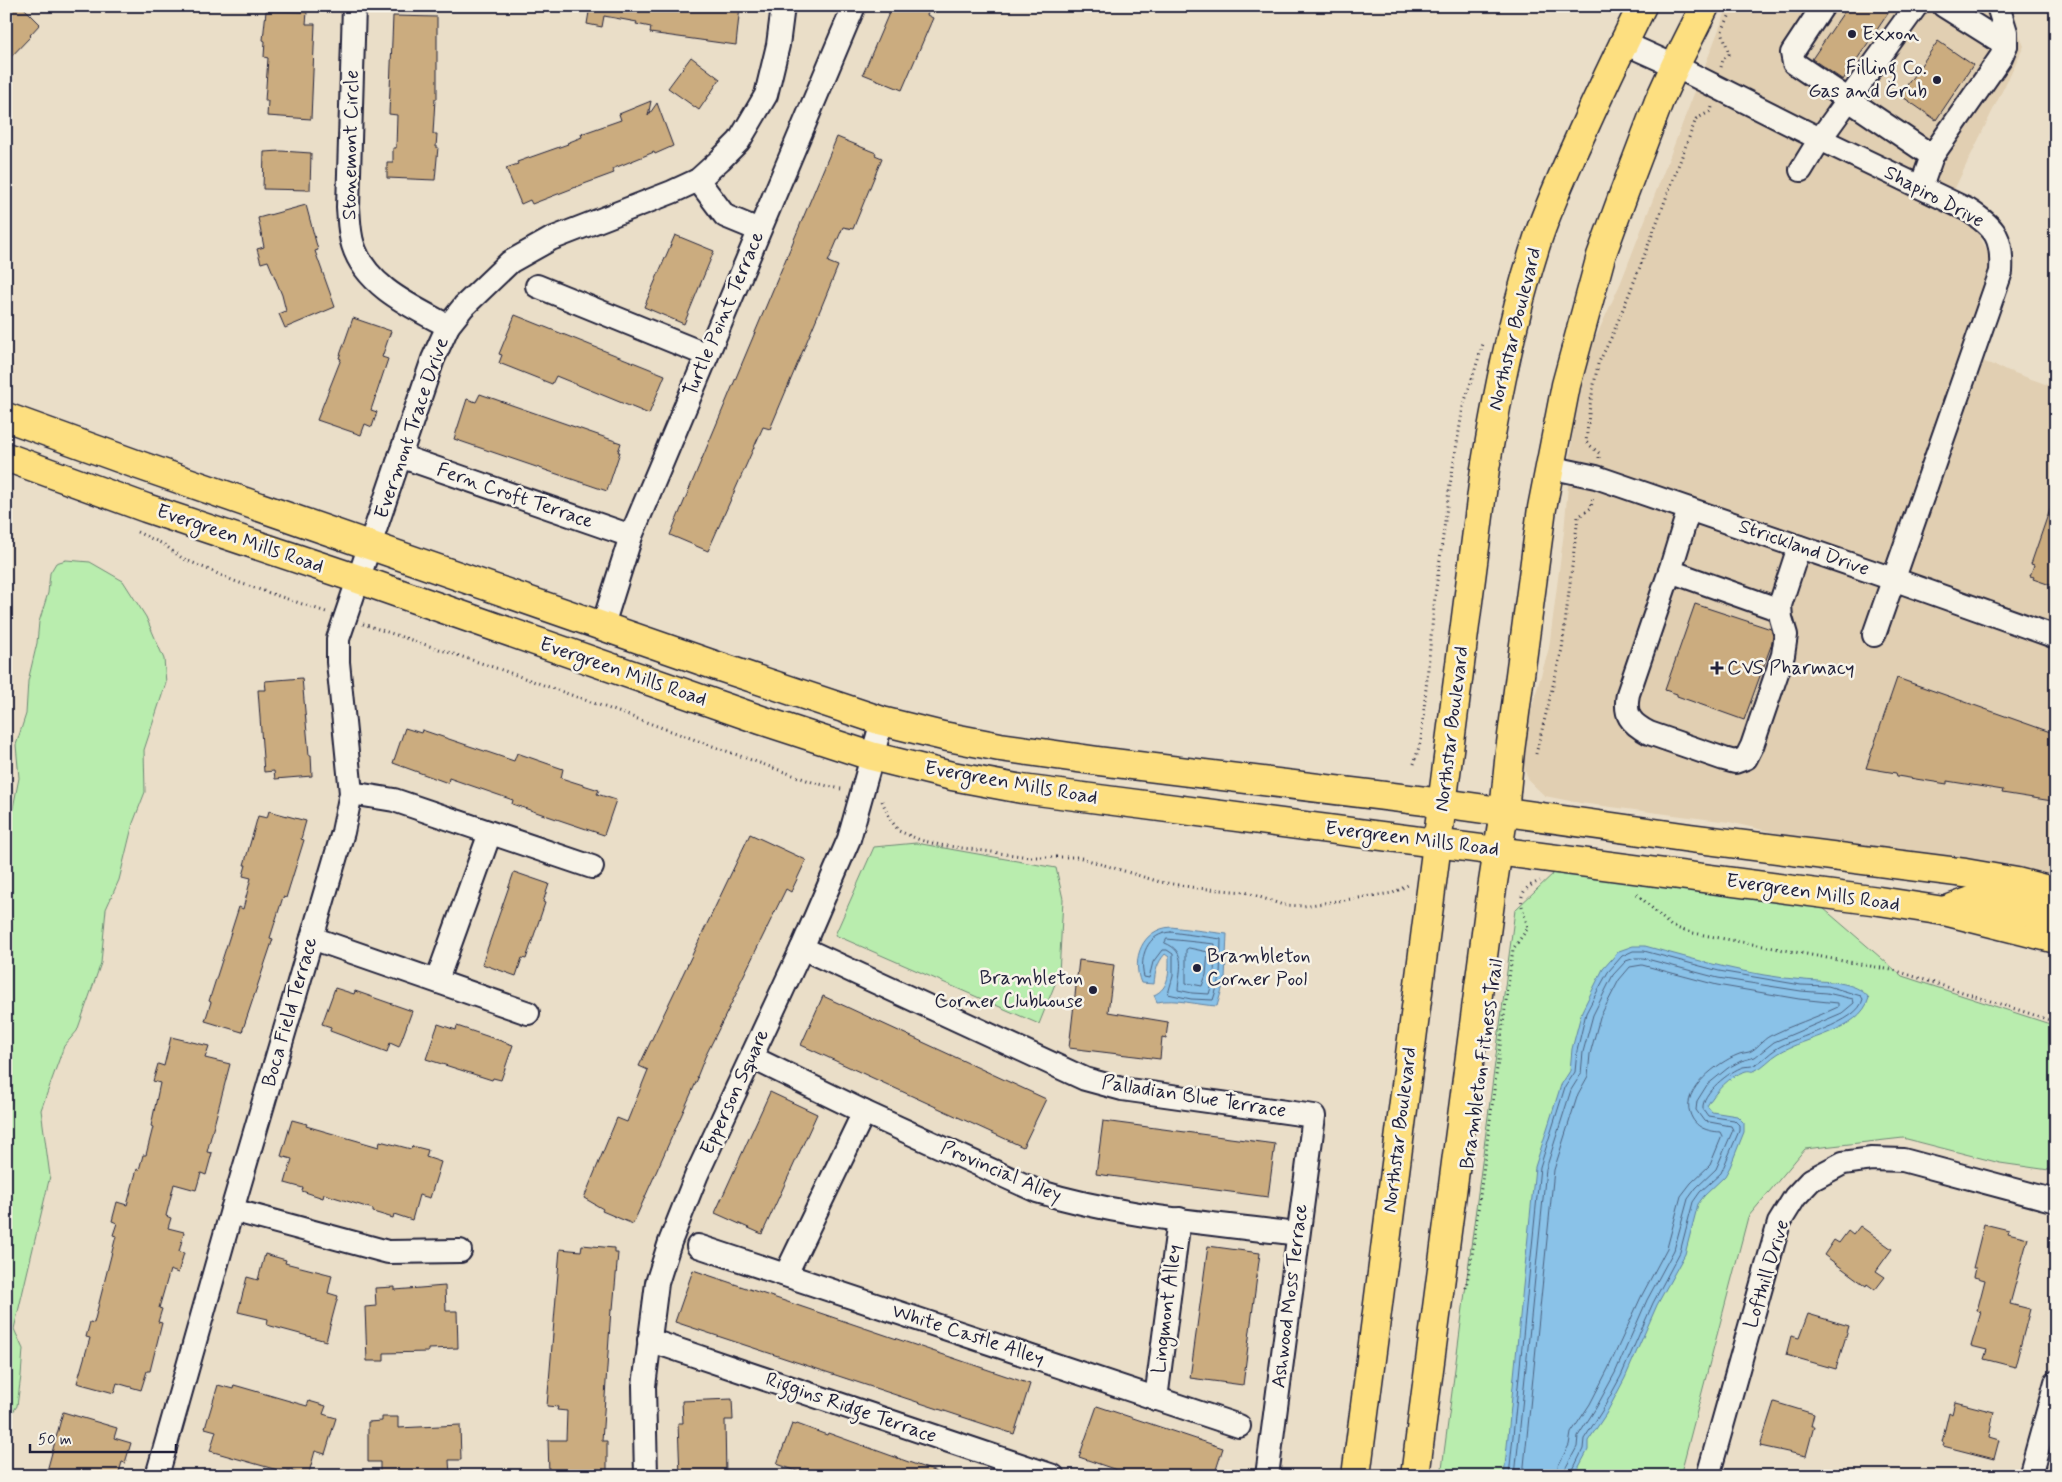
<svg xmlns="http://www.w3.org/2000/svg" width="2062" height="1482" font-family="Mynerve,sans-serif">
<style>
.built{fill:#e1cfb2}
.green{fill:#b9edae;stroke:#6e8874}
.water{fill:#8ac2e8;stroke:#6082a3}
.lines{fill:none;stroke-linecap:round;stroke-linejoin:round}
.shore{stroke:#4c6280;stroke-width:1}
.building{fill:#cbac7f;stroke:#22223b}
.minor-casing{stroke:#22223b;stroke-width:26}
.major-casing{stroke:#22223b;stroke-width:31}
.path{stroke:#22223b;stroke-width:3;stroke-dasharray:1 4;stroke-linecap:butt}
.minor{stroke:#f7f3e8;stroke-width:22}
.major{stroke:#fddf80;stroke-width:28}
.poi-dot{fill:#22223b;stroke:#f7f3e8;stroke-width:2}
.labels{text-anchor:middle;dominant-baseline:central;stroke-width:5;stroke-linejoin:round;paint-order:stroke}
.poi-label{font-size:20px;fill:#22223b;stroke:#f7f3e8;text-anchor:start}
.street-label{font-size:20px;fill:#22223b;stroke:#f7f3e8}
</style>
<rect width="100%" height="100%" fill="#eadec8"/>
<filter id="ink" filterUnits="userSpaceOnUse"><feTurbulence type="fractalNoise" baseFrequency=".02" numOctaves="2"/><feDisplacementMap in="SourceGraphic" scale="10" xChannelSelector="R" yChannelSelector="G"/><feConvolveMatrix kernelMatrix="1 2 1 2 8 2 1 2 1" color-interpolation-filters="sRGB"/></filter>
<g filter="url(#ink)">
<polygon class="built" points="1728,6 2007,6 2024,46 1954,190 1947,212 1978,233 1992,260 1960,353 2056,388 2056,882 1824,844 1729,822 1580,803 1545,796 1529,781 1521,761 1524,734 1549,648 1564,532 1573,428 1590,350 1621,282"/>
<g class="green">
<polygon points="66,560 90,562 123,581 146,617 164,659 166,683 144,750 145,792 133,823 119,880 106,909 101,963 77,1031 64,1046 41,1110 50,1176 14,1329 23,1349 21,1376 17,1406 6,1422 6,830 10,823 19,778 16,745 26,714 28,681 37,643 39,622 48,593 50,573 56,563"/>
<polygon points="916,843 1056,868 1063,899 1059,974 1039,1024 835,935 874,847"/>
<polygon points="1556,871 1823,908 1902,976 2056,1026 2056,1171 2000,1163 1903,1138 1805,1149 1748,1217 1680,1476 1441,1476 1515,910"/>
</g>
<g class="water">
<path d="M1171,927L1227,934L1225,979L1217,1006C1197,1005 1176,998 1157,1002L1154,995C1170,988 1169,971 1169,957L1165,954C1157,963 1155,972 1154,984L1141,983C1131,959 1142,929 1171,927Z"/>
<path d="M1633,946H1645C1696,960 1751,976 1804,980C1824,982 1856,980 1869,998C1860,1031 1805,1037 1779,1053C1770,1058 1764,1067 1754,1071C1750,1072 1751,1070 1746,1071C1730,1075 1715,1092 1707,1106L1712,1112L1737,1116L1744,1123V1132L1730,1167L1725,1176L1704,1196L1698,1204L1685,1254L1657,1305L1625,1378L1606,1414L1588,1441V1450L1574,1476H1504L1535,1167L1561,1085L1570,1071L1572,1049L1582,1011L1603,969L1619,951Z"/>
</g>
<g class="lines">
<g class="shore">
<path d="M1171,932L1221,939L1220,978L1213,1000L1191,999L1168,994L1173,976V954L1167,950H1162L1153,962L1149,978L1144,977C1139,957 1147,933 1171,932Z"/>
<path d="M1167,939L1215,944L1214,977L1209,994L1192,993L1178,990C1179,970 1188,952 1165,943Z"/>
<polygon points="1189,948 1208,952 1206,975 1202,986 1186,983 1186,950"/>
<path d="M1509,1476L1540,1167L1565,1087L1575,1072L1577,1051L1586,1013L1598,990L1608,972L1622,956L1633,951H1644L1719,971L1801,985L1828,986L1861,996L1863,999C1858,1024 1795,1036 1776,1049C1768,1054 1763,1061 1754,1065C1751,1067 1747,1066 1743,1067C1730,1071 1701,1093 1703,1109L1708,1116L1734,1120L1739,1125V1131L1721,1173L1700,1192L1693,1202L1680,1252L1653,1303L1621,1376L1602,1411L1584,1439L1583,1449L1570,1476"/>
<polyline points="1515,1476 1546,1169 1571,1090 1581,1074 1583,1052 1593,1015 1613,975 1626,961 1635,958 1643,958 1718,978 1801,991 1827,993 1853,999 1854,1003 1842,1013 1774,1042 1755,1057 1741,1061 1728,1068 1707,1085 1697,1101 1696,1110 1704,1121 1731,1126 1733,1130 1716,1169 1696,1188 1688,1199 1674,1250 1647,1300 1615,1373 1596,1408 1578,1436 1577,1447 1565,1469 1564,1476"/>
<path d="M1523,1476L1554,1170L1578,1094L1588,1076L1590,1054L1600,1017L1619,980L1630,967L1642,965L1717,985L1799,999L1838,1003V1007C1816,1018 1791,1025 1770,1036C1762,1040 1757,1049 1749,1052C1745,1053 1741,1053 1737,1055C1719,1062 1681,1090 1690,1113C1695,1128 1707,1131 1720,1132L1722,1136L1710,1165L1691,1183L1681,1196L1667,1248L1641,1297L1608,1369L1590,1404L1571,1433L1569,1445L1558,1466L1556,1476"/>
</g>
</g>
<g class="building">
<polygon points="6,6 22,6 40,24 30,35 31,36 6,62"/>
<polygon points="590,6 740,6 736,45 650,33 651,27 636,24 637,22 604,16 602,27 587,24"/>
<polygon points="892,6 931,6 927,15 933,18 902,90 863,74"/>
<polygon points="1848,6 1893,6 1843,80 1812,59"/>
<polygon points="266,11 307,12 306,24 315,24 311,119 267,116 268,101 265,101 268,58 264,57 265,41 263,40"/>
<polygon points="393,16 437,17 437,99 435,99 433,134 437,134 436,147 438,147 435,180 387,178 387,162 393,162 393,148 396,148 397,115 389,114"/>
<polygon points="1938,41 1973,65 1936,120 1900,95"/>
<polygon points="691,57 720,79 699,110 668,88"/>
<polygon points="651,101 648,116 657,103 673,146 655,154 654,152 612,169 614,173 584,184 532,204 530,200 521,204 506,168 518,164 517,162 568,144 567,143 582,137 581,134 621,120 619,114"/>
<polygon points="837,137 876,153 875,155 882,158 853,229 843,227 828,262 838,266 823,303 770,429 763,427 708,551 670,535"/>
<polygon points="281,151 311,153 310,190 263,189 264,152"/>
<polygon points="306,205 318,250 315,251 335,307 285,328 279,314 286,311 282,295 268,261 261,263 257,249 264,247 258,218"/>
<polygon points="675,235 714,251 684,324 644,307"/>
<polygon points="515,315 665,375 649,414 556,376 552,384 499,363 502,355 499,354"/>
<polygon points="353,318 391,331 382,357 388,359 371,410 377,412 372,427 365,424 361,435 317,420 341,359 339,358"/>
<polygon points="480,394 621,443 618,452 620,452 607,491 454,439 467,399 476,402"/>
<polygon points="2053,500 2056,501 2056,587 2033,579 2034,577 2030,576 2034,565 2031,564"/>
<polygon points="1695,604 1771,629 1773,636 1771,646 1744,720 1677,696 1677,694 1665,690"/>
<polygon points="302,678 309,755 311,755 312,776 275,779 274,771 264,772 258,690 266,690 265,681"/>
<polygon points="1897,678 2056,734 2056,791 2052,801 2002,793 2003,790 1947,781 1947,784 1897,776 1896,773 1866,768"/>
<polygon points="405,728 421,733 422,730 514,761 517,753 563,769 561,778 599,790 597,794 616,800 604,835 512,804 513,800 449,778 448,783 393,763"/>
<polygon points="269,811 306,821 301,839 304,840 286,898 283,897 270,938 273,939 242,1032 205,1021 211,1002 209,1001 239,907 243,909 251,878 243,876 246,865 244,865 258,816 267,818"/>
<polygon points="750,834 806,860 791,892 786,889 739,985 740,986 705,1057 697,1077 698,1078 633,1224 602,1211 603,1209 584,1198 617,1118 627,1122 648,1070 639,1066"/>
<polygon points="514,872 549,884 543,902 545,903 526,959 522,958 516,976 482,964"/>
<polygon points="1079,960 1114,965 1108,1012 1168,1022 1166,1038 1162,1037 1160,1059 1069,1048"/>
<polygon points="335,988 354,994 355,991 412,1011 399,1047 390,1043 387,1052 330,1031 331,1027 322,1024"/>
<polygon points="823,996 1046,1099 1023,1147 801,1045"/>
<polygon points="438,1024 456,1030 457,1026 513,1045 501,1080 493,1078 492,1080 426,1059"/>
<polygon points="171,1037 209,1046 205,1058 230,1064 207,1152 212,1153 206,1175 201,1173 196,1190 174,1184 166,1216 171,1218 168,1228 184,1232 179,1252 184,1253 178,1273 170,1270 159,1308 162,1309 158,1322 162,1323 150,1371 147,1371 141,1390 117,1383 114,1393 77,1383 90,1338 86,1337 90,1322 94,1323 116,1236 113,1235 117,1223 112,1221 117,1202 127,1205 137,1169 139,1170 143,1155 146,1155 153,1127 151,1126 160,1083 153,1081 158,1064 164,1066"/>
<polygon points="770,1092 817,1114 762,1234 715,1213"/>
<polygon points="292,1120 307,1124 306,1126 379,1147 380,1141 411,1149 412,1146 428,1150 426,1157 441,1162 430,1198 419,1195 412,1220 394,1214 393,1218 373,1212 373,1209 324,1194 323,1198 302,1191 303,1188 285,1183 292,1159 281,1156"/>
<polygon points="1103,1121 1275,1144 1268,1197 1096,1174"/>
<polygon points="1984,1224 2009,1230 2008,1233 2028,1238 2010,1304 2030,1309 2015,1367 1984,1359 1987,1350 1971,1346 1981,1312 1977,1311 1985,1280 1974,1277 1976,1268 1973,1268"/>
<polygon points="1860,1226 1892,1249 1876,1271 1885,1277 1875,1290 1867,1284 1866,1286 1824,1255 1834,1240 1839,1243 1848,1231 1853,1235"/>
<polygon points="582,1245 614,1248 614,1253 618,1253 613,1309 611,1309 602,1441 607,1441 607,1474 549,1476 548,1440 566,1440 567,1411 557,1410 558,1407 547,1406 560,1249 581,1251"/>
<polygon points="1208,1246 1260,1253 1243,1385 1190,1378"/>
<polygon points="265,1254 286,1260 285,1263 332,1275 328,1293 338,1296 326,1341 267,1325 268,1319 238,1312 247,1277 258,1280"/>
<polygon points="693,1270 1030,1384 1014,1434 675,1322"/>
<polygon points="445,1286 446,1311 457,1311 458,1348 428,1349 428,1352 384,1353 384,1361 367,1361 365,1307 376,1306 375,1288 395,1287 395,1290"/>
<polygon points="1808,1314 1849,1326 1836,1369 1786,1355 1791,1336 1799,1338"/>
<polygon points="218,1385 233,1389 234,1385 307,1406 309,1401 326,1406 323,1414 336,1418 325,1454 315,1451 308,1476 288,1470 288,1473 210,1451 216,1431 205,1428"/>
<polygon points="732,1399 733,1420 725,1420 726,1476 680,1476 678,1423 683,1423 682,1401"/>
<polygon points="1774,1402 1814,1414 1811,1426 1814,1426 1806,1456 1760,1446"/>
<polygon points="1955,1402 1994,1412 1989,1437 1999,1440 1994,1459 1943,1446 1944,1443 1942,1442 1949,1412 1952,1414"/>
<polygon points="1097,1406 1223,1448 1214,1476 1134,1476 1079,1457"/>
<polygon points="63,1412 117,1428 114,1438 131,1443 125,1463 122,1462 118,1476 97,1472 96,1476 63,1476 47,1471"/>
<polygon points="382,1417 398,1417 398,1428 460,1425 461,1460 449,1460 450,1476 380,1476 380,1462 368,1462 368,1422 382,1421"/>
<polygon points="792,1424 796,1425 797,1424 827,1435 828,1433 942,1474 941,1476 811,1476 777,1464"/>
</g>
<g class="lines">
<g class="minor-casing">
<g id="minor">
<path d="M354,6L348,207C349,220 349,233 353,245C366,287 413,307 448,326"/>
<polyline points="1823,6 1792,53 1794,63 1932,156"/>
<polyline points="1998,6 2006,32 2006,45"/>
<path d="M1624,43L1675,66L1820,139L1968,210C1996,228 2003,238 2001,272L1874,635"/>
<polyline points="1801,170 1820,139 1916,6"/>
<polyline points="698,180 725,216 759,230"/>
<polyline points="1921,187 1932,156 2001,57 2006,45 1944,6"/>
<polyline points="537,286 707,355"/>
<polyline points="400,456 631,536"/>
<polyline points="1549,467 1596,477 1893,579 2056,637"/>
<path d="M1689,509L1670,571L1628,694C1624,715 1630,723 1649,733L1724,759L1735,762L1746,758L1752,746L1783,655L1786,635L1781,618L1780,605L1799,547"/>
<polyline points="1670,571 1780,610"/>
<polyline points="603,625 631,536 854,6"/>
<polyline points="351,793 394,800 592,867"/>
<polyline points="312,938 528,1013"/>
<polyline points="802,948 1085,1079 1122,1089 1314,1116 1267,1476"/>
<polyline points="437,980 490,833"/>
<path d="M751,1057L864,1112L1037,1191C1121,1217 1210,1223 1297,1234"/>
<polyline points="232,1210 388,1252 460,1251"/>
<polyline points="698,1246 1239,1426"/>
<polyline points="786,1274 864,1112"/>
<polyline points="649,1340 1053,1476"/>
<polyline points="1156,1399 1179,1219"/>
<polyline points="157,1476 232,1210 343,832 351,793 338,662 338,639 433,359 448,326 464,306 510,262 551,239 672,192 698,180 720,160 739,141 766,95 778,45 783,6"/>
<polyline points="646,1476 644,1386 657,1283 670,1242 697,1174 802,948 849,839 882,721"/>
<polyline points="1708,1476 1779,1223 1795,1197 1811,1180 1843,1163 1872,1159 1903,1160 2056,1201"/>
<polyline points="2030,1476 2056,1382"/>
</g>
</g>
<g class="major-casing">
<g id="major">
<polyline points="6,417 133,463 714,665 882,721 943,736 1000,747 1098,761 1442,803 1690,838 1965,873 2017,882 2056,892"/>
<polyline points="6,457 146,508 358,579 761,720 871,756 952,776 1022,789 1879,901 1944,911 2056,939"/>
<polyline points="1944,911 1977,899 2056,918"/>
<path d="M1356,1476L1485,469C1498,392 1513,315 1537,241C1547,210 1561,180 1574,150C1596,101 1618,54 1642,6"/>
<polyline points="1415,1476 1491,895 1504,812 1510,751 1542,508 1566,385 1601,256 1624,193 1659,101 1675,66 1705,6"/>
</g>
</g>
<g class="path">
<polyline points="1721,67 1723,60 1729,54 1722,31 1734,6"/>
<polyline points="1599,458 1599,453 1586,442 1590,405 1598,364 1612,336 1638,272 1696,119 1711,111 1712,107"/>
<polyline points="137,532 163,544 182,558 234,581 326,612"/>
<polyline points="363,624 502,670 815,783 841,789"/>
<polyline points="1536,754 1562,649 1578,517 1591,508 1593,496"/>
<polyline points="1414,764 1421,740 1435,596 1449,491 1463,407 1483,344"/>
<polyline points="882,801 890,819 899,831 920,840 940,845 1029,857 1078,857 1160,882 1197,888 1245,892 1283,905 1303,906 1393,893 1408,885"/>
<polyline points="1637,894 1671,926 1688,932 1897,971 2056,1022"/>
<path d="M1465,1293L1472,1255L1513,949L1528,928C1522,905 1513,891 1540,881"/>
</g>
<use href="#minor" class="minor"/>
<use href="#major" class="major"/>
</g>
</g>
<g class="poi-dot">
<circle cx="1852" cy="34" r="5"/>
<circle cx="1937" cy="80" r="5"/>
<path d="M1714.5 660.5h5v5h5v5h-5v5h-5v-5h-5v-5h5z"/>
<circle cx="1197" cy="968" r="5"/>
<circle cx="1093" cy="990" r="5"/>
</g>
<g class="labels">
<g class="poi-label">
<text x="1862" y="34">Exxon</text>
<text x="1927" y="68" text-anchor="end">Filling Co.<tspan x="1927" dy="23">Gas and Grub</tspan></text>
<text x="1727" y="668">CVS Pharmacy</text>
<text x="1207" y="956">Brambleton<tspan x="1207" dy="23">Corner Pool</tspan></text>
<text x="1083" y="978" text-anchor="end">Brambleton<tspan x="1083" dy="23">Corner Clubhouse</tspan></text>
</g>
<g class="street-label">
<text transform="translate(351 145) rotate(-89)">Stonemont Circle</text>
<text transform="translate(1934 197) rotate(28)">Shapiro Drive</text>
<text transform="translate(724 314) rotate(-67)">Turtle Point Terrace</text>
<text transform="translate(1515 329) rotate(-76)">Northstar Boulevard</text>
<text transform="translate(412 428) rotate(-71)">Evermont Trace Drive</text>
<text transform="translate(515 496) rotate(19)">Fern Croft Terrace</text>
<text transform="translate(240 539) rotate(19)">Evergreen Mills Road</text>
<text transform="translate(1804 548) rotate(19)">Strickland Drive</text>
<text transform="translate(623 672) rotate(19)">Evergreen Mills Road</text>
<text transform="translate(1452 729) rotate(-83)">Northstar Boulevard</text>
<text transform="translate(1011 783) rotate(10)">Evergreen Mills Road</text>
<text transform="translate(1412 839) rotate(7)">Evergreen Mills Road</text>
<text transform="translate(1813 893) rotate(8)">Evergreen Mills Road</text>
<text transform="translate(290 1012) rotate(-74)">Boca Field Terrace</text>
<text transform="translate(1482 1064) rotate(-82)">Brambleton Fitness Trail</text>
<text transform="translate(735 1092) rotate(-65)">Epperson Square</text>
<text transform="translate(1194 1097) rotate(9)">Palladian Blue Terrace</text>
<text transform="translate(1400 1130) rotate(-83)">Northstar Boulevard</text>
<text transform="translate(1001 1172) rotate(23)">Provincial Alley</text>
<text transform="translate(1767 1274) rotate(-73)">Lofthill Drive</text>
<text transform="translate(1290 1296) rotate(-83)">Ashwood Moss Terrace</text>
<text transform="translate(1167 1309) rotate(-83)">Lingmont Alley</text>
<text transform="translate(968 1335) rotate(18)">White Castle Alley</text>
<text transform="translate(851 1408) rotate(19)">Riggins Ridge Terrace</text>
</g>
</g>
<rect width="2062" height="1482" fill="none" stroke="#f7f3e8" stroke-width="25"/>
<rect x="12" y="12" width="2037" height="1457" fill="none" stroke="#22223b" stroke-width="2" filter="url(#ink)"/>
<path d="M30 1444v8h146v-8" fill="none" stroke="#22223b" stroke-width="2.5"/>
<text x="38" y="1444" font-size="15" fill="#22223b" stroke="#f7f3e8" stroke-width="4" paint-order="stroke">50 m</text>
</svg>
